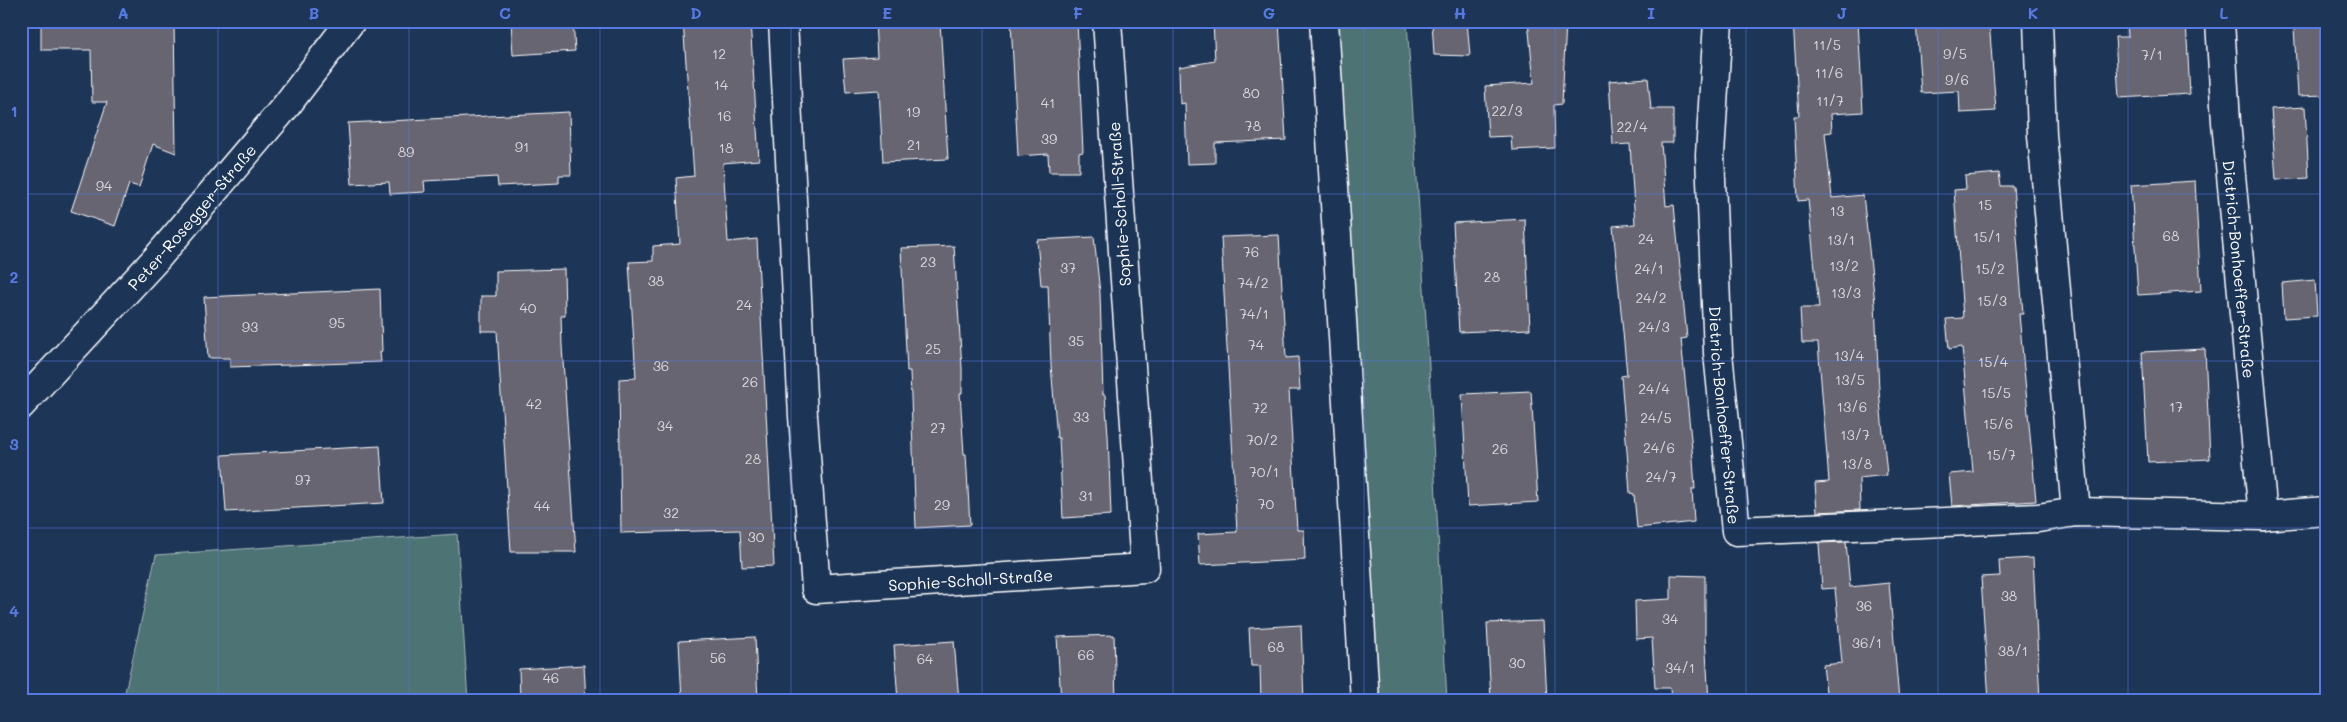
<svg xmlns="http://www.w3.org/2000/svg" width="2347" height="722" font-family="Mali,sans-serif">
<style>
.green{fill:#4d7375;stroke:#a6b9ba}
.building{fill:#676572;stroke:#fff}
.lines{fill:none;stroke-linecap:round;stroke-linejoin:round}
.minor-casing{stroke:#fff;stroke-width:31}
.minor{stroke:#1d3557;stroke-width:28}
.grid{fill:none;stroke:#567ae2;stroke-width:1;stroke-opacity:0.55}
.labels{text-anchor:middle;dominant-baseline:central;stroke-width:4;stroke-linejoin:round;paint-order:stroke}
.number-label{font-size:14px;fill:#d9d8dc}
.street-label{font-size:16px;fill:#fff;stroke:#1d3557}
.neatline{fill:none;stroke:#567ae2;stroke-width:2}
.grid-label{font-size:16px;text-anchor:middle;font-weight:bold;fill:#567ae2}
</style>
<rect width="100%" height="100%" fill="#1d3557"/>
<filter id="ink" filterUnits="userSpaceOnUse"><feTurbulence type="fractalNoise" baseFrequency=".02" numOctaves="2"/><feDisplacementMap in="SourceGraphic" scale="10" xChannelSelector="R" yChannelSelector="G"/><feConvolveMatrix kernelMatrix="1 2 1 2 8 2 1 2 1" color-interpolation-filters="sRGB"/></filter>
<g filter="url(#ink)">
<g class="green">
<polygon points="1324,21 1407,21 1429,367 1447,701 1365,701"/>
<polygon points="457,534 468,701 123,701 156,555"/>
</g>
<g class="building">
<polygon points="41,21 174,21 176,153 153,144 139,187 129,184 115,226 71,211 107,102 92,102 91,50 41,50"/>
<polygon points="511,21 573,21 575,51 513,55"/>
<polygon points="683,21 750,21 759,160 723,163 728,242 757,239 774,566 742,567 740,530 621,533 619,379 636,378 629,262 653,261 653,246 680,244 676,178 694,176"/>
<polygon points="875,21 940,21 948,159 883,162 879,90 846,92 843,59 877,57"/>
<polygon points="1011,21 1077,21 1083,152 1079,153 1079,172 1049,172 1048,154 1018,156"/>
<polygon points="1213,21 1279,21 1286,140 1215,143 1215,163 1187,164 1185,103 1180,104 1179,67 1215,61"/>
<polygon points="1432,21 1467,21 1470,56 1434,55"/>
<polygon points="1528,21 1566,21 1562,104 1554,105 1555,148 1512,150 1511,136 1488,137 1485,86 1534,83"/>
<polygon points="1793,21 1858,21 1863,112 1831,114 1832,132 1825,133 1832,198 1863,195 1875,303 1879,390 1887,475 1859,478 1860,510 1817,512 1815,483 1829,482 1818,343 1802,343 1800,308 1819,308 1808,200 1798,201 1794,116 1799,116"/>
<polygon points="1916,21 1989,21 1996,111 1960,113 1959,91 1921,93"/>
<polygon points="2127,21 2186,21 2190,94 2119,98 2115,37 2128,37"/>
<polygon points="2326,25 2326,95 2298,96 2294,27"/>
<polygon points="1648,78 1651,109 1673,109 1673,143 1661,143 1666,206 1674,205 1687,338 1681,339 1693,459 1695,489 1692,489 1694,522 1637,528 1634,494 1630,493 1628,464 1621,376 1627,375 1613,226 1635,224 1630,144 1613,145 1609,81"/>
<polygon points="2305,107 2309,178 2276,180 2271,109"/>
<polygon points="569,112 571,175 559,175 559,183 498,186 497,177 424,181 425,192 390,194 389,182 352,184 348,123"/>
<polygon points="1999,173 2001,186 2013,186 2023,314 2019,314 2036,501 1952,506 1949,474 1973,472 1962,347 1949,349 1946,319 1963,318 1954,190 1966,189 1965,176"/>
<polygon points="2195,181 2201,291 2138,295 2131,185"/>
<polygon points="1525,219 1530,329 1459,332 1453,223"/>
<polygon points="1279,235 1286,358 1298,357 1300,390 1289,390 1297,530 1304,530 1305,560 1200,565 1198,534 1237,532 1221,237"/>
<polygon points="1094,237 1100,293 1103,395 1105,395 1108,435 1111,515 1063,518 1059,438 1057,438 1051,365 1048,285 1041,285 1037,240"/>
<polygon points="954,246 962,368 962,393 960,393 964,454 966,454 970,525 916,528 910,371 907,371 901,248"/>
<polygon points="564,269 565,316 561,316 562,346 576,552 511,552 497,331 481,331 481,296 496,296 496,271"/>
<polygon points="2315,280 2317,316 2284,318 2282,283"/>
<polygon points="380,289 382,351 380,352 381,362 230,367 230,358 208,358 204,297"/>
<polygon points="2205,349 2210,459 2148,462 2142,352"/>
<polygon points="1531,391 1538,502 1468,506 1462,394"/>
<polygon points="380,446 384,503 226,512 222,455"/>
<polygon points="1846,542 1850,587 1889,583 1899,701 1827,701 1823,665 1842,663 1835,588 1822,589 1819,543"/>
<polygon points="2033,558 2040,701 1989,701 1981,577 2000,576 1999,560"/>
<polygon points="1671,575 1705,576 1705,636 1709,701 1671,701 1670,688 1655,688 1652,638 1636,639 1635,601 1671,599"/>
<polygon points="1543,621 1547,701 1491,701 1487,623"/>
<polygon points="1301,625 1304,701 1261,701 1260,666 1251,666 1249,628"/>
<polygon points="1114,635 1116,701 1061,701 1057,637"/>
<polygon points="755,637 758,701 682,701 679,641"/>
<polygon points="954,641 959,701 898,701 894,645"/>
<polygon points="584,665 586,701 520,701 519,669"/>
</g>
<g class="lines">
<g class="minor-casing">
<g id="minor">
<path id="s1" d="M783,21L803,416L816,589L1145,568L1107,21"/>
<polyline points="1324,21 1365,701"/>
<path id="s2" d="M1718,21L1710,155L1718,353L1736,531L2038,518L2076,512L2263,516L2326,511"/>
<polyline points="2038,21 2042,135 2076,512"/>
<path id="s3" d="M2220,21L2226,122L2263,516"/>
<path id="s4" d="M21,405L157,258L286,106L351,21"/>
</g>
</g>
<use href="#minor" class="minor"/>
</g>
</g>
<path class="grid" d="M218,21V701M409,21V701M600,21V701M791,21V701M982,21V701M1173,21V701M1364,21V701M1555,21V701M1746,21V701M1938,21V701M2128,21V701M21,194H2326M21,361H2326M21,528H2326"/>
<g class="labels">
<g class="number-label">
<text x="1827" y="44">11/5</text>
<text x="719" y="53">12</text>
<text x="1955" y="53">9/5</text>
<text x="2152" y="54">7/1</text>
<text x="1829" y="72">11/6</text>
<text x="1957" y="79">9/6</text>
<text x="721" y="84">14</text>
<text x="1251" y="92">80</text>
<text x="1830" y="100">11/7</text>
<text x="1048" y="102">41</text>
<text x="1507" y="110">22/3</text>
<text x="913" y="111">19</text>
<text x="724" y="115">16</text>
<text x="1253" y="125">78</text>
<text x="1632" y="126">22/4</text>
<text x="1049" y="138">39</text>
<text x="914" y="144">21</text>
<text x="522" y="146">91</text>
<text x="726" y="147">18</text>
<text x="406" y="151">89</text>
<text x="104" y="185">94</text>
<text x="1985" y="204">15</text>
<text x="1837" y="210">13</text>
<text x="2171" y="235">68</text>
<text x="1987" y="236">15/1</text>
<text x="1646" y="238">24</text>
<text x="1841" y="239">13/1</text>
<text x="1251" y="251">76</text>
<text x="928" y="261">23</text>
<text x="1844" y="265">13/2</text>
<text x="1068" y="267">37</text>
<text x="1649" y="268">24/1</text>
<text x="1990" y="268">15/2</text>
<text x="1492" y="276">28</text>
<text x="656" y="280">38</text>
<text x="1253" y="282">74/2</text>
<text x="1846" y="292">13/3</text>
<text x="1651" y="297">24/2</text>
<text x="1992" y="300">15/3</text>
<text x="744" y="304">24</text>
<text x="528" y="307">40</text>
<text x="1254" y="313">74/1</text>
<text x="337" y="322">95</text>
<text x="250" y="326">93</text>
<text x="1654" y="326">24/3</text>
<text x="1076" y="340">35</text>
<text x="1256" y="344">74</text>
<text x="933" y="348">25</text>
<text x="1849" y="355">13/4</text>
<text x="1993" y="361">15/4</text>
<text x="661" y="365">36</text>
<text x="1850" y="379">13/5</text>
<text x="750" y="381">26</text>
<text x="1654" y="388">24/4</text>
<text x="1996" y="392">15/5</text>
<text x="534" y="403">42</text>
<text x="1852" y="406">13/6</text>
<text x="2176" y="406">17</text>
<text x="1260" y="407">72</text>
<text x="1081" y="416">33</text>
<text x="1656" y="417">24/5</text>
<text x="1998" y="423">15/6</text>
<text x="665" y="425">34</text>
<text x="938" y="427">27</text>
<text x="1855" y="434">13/7</text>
<text x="1262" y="439">70/2</text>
<text x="1659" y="447">24/6</text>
<text x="1500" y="448">26</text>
<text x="2001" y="454">15/7</text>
<text x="753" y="458">28</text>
<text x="1857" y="463">13/8</text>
<text x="1264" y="471">70/1</text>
<text x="1661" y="476">24/7</text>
<text x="303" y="479">97</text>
<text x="1086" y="495">31</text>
<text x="1266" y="503">70</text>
<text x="942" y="504">29</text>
<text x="542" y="505">44</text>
<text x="671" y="512">32</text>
<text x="756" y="536">30</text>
<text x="2009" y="595">38</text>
<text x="1864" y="605">36</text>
<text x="1670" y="618">34</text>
<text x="1867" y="642">36/1</text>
<text x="1276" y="646">68</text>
<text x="2013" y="650">38/1</text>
<text x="1086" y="654">66</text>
<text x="718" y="657">56</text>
<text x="925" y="658">64</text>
<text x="1517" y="662">30</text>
<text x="1680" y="667">34/1</text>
<text x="551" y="677">46</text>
</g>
<g class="street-label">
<text transform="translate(1119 204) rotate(-94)">Sophie-Scholl-Straße</text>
<text stroke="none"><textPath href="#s4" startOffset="254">Peter-Rosegger-Straße</textPath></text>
<text stroke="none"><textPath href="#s3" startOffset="249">Dietrich-Bonhoeffer-Straße</textPath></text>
<text stroke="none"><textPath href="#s2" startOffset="395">Dietrich-Bonhoeffer-Straße</textPath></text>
<text stroke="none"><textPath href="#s1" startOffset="724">Sophie-Scholl-Straße</textPath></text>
</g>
</g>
<rect width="2347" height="722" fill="none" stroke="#1d3557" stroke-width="55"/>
<rect x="28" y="28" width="2292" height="666" class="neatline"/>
<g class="grid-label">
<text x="123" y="19">A</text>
<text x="314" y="19">B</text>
<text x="505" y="19">C</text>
<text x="696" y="19">D</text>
<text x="887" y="19">E</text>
<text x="1078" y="19">F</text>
<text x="1269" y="19">G</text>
<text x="1460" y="19">H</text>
<text x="1651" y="19">I</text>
<text x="1842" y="19">J</text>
<text x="2033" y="19">K</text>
<text x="2224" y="19">L</text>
<text x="14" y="117">1</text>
<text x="14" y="283">2</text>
<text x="14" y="450">3</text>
<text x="14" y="617">4</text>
</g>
</svg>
